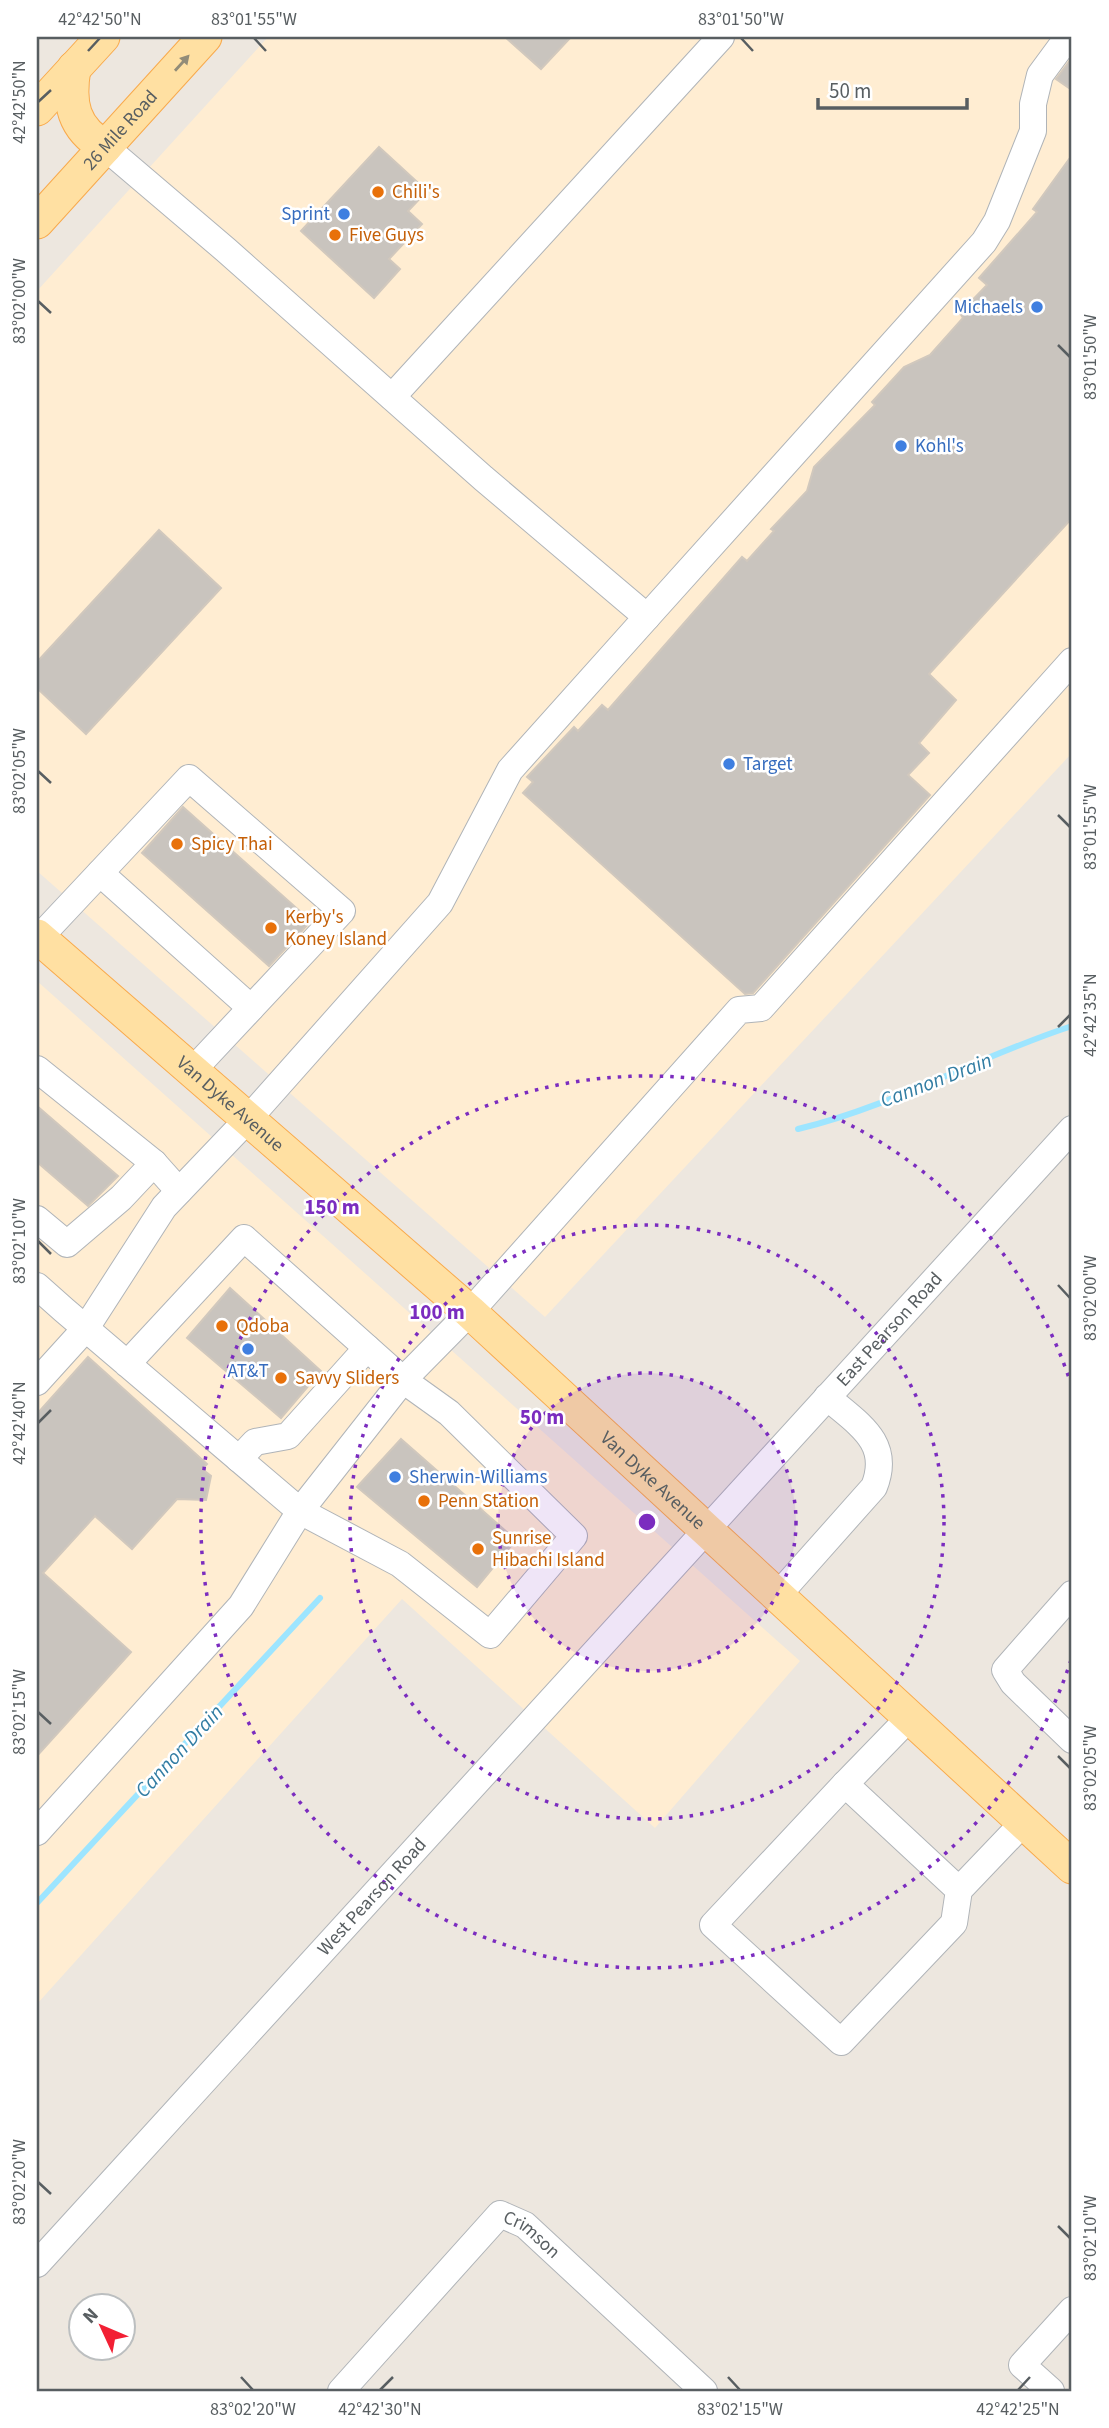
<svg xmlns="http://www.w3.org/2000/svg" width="1109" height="2428" font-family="'Source Sans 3',sans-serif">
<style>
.commercial{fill:#ffedd2}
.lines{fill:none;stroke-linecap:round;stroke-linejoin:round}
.stream{stroke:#9de5ff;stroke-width:6}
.building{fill:#c9c4be;stroke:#d1c8bd;stroke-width:2}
.minor-casing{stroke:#b0b4b8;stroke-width:28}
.major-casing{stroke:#f9aa4c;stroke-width:35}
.minor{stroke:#fff;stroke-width:26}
.major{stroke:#ffe0a2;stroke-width:33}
.oneway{fill:#928c78}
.ticks{fill:none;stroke:#585e61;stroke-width:2.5}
.ring{fill:none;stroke:#7b2cbf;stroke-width:3.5;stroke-dasharray:3.5 7}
.food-dot{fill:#e8710a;stroke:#fff;stroke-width:2.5}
.shop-dot{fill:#3f7fe0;stroke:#fff;stroke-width:2.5}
.labels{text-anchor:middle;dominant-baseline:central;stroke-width:5;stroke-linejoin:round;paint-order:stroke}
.street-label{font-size:19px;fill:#585e61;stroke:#fff}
.food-label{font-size:19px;fill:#c56008;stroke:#fff;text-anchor:start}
.shop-label{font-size:19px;fill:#366cbe;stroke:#fff;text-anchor:start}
.water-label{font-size:21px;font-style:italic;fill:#327da3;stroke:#fff}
.centre{fill:#7b2cbf;stroke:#fff;stroke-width:3.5}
.ring-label{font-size:21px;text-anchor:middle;font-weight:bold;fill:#7b2cbf;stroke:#fff;stroke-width:5;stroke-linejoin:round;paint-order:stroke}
.neatline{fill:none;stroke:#585e61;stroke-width:2.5}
.ticks-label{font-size:18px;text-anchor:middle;fill:#585e61}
</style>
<rect width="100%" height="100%" fill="#ede7df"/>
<g class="commercial">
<polygon points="268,37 1072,37 1072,753 545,1317 37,871 37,291"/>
<polygon points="37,981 800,1661 655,1828 402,1599 37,2004"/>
</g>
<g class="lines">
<g class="stream">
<path d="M798,1129C894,1106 979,1056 1072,1026"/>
<polyline points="37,1903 320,1598"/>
</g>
</g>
<g class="building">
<polygon points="505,37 571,37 541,69"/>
<polygon points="1072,58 1072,90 1056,79"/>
<polygon points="379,147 427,191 408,211 422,224 389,259 400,269 374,298 301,231"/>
<polygon points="1072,155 1072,518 929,674 956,700 919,743 929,753 908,775 930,795 753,993 745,994 523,793 533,782 527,777 574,727 578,731 602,705 608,710 742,557 747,561 774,531 771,529 807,491 814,467 875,405 872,402 904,367 930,355 963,318 960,313 987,285 979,278 1037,212 1033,209"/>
<polygon points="159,530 221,588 86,734 37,688 37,662"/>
<polygon points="183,807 311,921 269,966 142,853"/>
<polygon points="37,1106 118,1176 88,1206 37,1162"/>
<polygon points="230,1288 321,1371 281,1418 187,1338"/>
<polygon points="88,1357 207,1464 202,1469 211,1476 206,1500 177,1499 132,1549 95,1516 43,1573 131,1652 37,1756 37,1414"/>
<polygon points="401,1439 516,1540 477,1587 357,1487"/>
</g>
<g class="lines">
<g class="minor-casing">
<g id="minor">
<polyline points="392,397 721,37"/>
<polyline points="647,617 984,242 997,221 1033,131 1033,104 1040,75 1068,37"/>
<polyline points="100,873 251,1008"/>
<polyline points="37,940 189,778 342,911 193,1070"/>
<polyline points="37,1069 154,1163 179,1191"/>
<polyline points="37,1219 67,1244 121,1198 154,1163"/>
<polyline points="37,1286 64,1310 300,1511 403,1380 244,1238 127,1364"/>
<polyline points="37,1382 86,1328 164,1207 249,1118 440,903 510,770 647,617 483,478 226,250 105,147"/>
<polyline points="239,1459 255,1442 288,1436 367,1348"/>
<polyline points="1072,1594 1005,1670 1013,1683 1072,1740"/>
<path d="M778,1595L874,1487C892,1442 858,1424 827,1397"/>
<polyline points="845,1784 910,1717"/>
<polyline points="37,1832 241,1606 300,1511 400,1564 490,1635 574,1536 449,1413 403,1380 470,1312 739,1010 761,1008 1072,661"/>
<polyline points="959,1890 954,1923 841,2042 713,1925 845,1784 959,1890 1024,1822"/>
<path id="s1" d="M37,2264L1072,1129"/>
<path id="s2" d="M341,2391L500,2214L525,2225L704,2391"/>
<polyline points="1051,2391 1022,2365 1072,2310"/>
</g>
</g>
<g class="major-casing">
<g id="major">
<path d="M74,68C68,104 73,128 105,147"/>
<polyline points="37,109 103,37"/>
<path id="s3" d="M37,222L205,37"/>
<path id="s4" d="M37,936L470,1312L1072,1867"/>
</g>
</g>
<use href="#minor" class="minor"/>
<use href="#major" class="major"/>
</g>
<defs><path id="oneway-solid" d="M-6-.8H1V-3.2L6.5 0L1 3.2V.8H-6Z" transform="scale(1.75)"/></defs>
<use class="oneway" href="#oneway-solid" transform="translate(182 63) rotate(-48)"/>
<path class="ticks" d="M254,38L266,51M741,38L753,51M88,51L100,38M38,102L51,90M38,301L51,313M1058,345L1070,357M38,771L51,783M1058,815L1070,827M1058,1027L1070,1015M38,1241L51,1254M1058,1285L1070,1298M38,1423L51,1410M38,1712L51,1724M1058,1756L1070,1768M38,2182L51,2194M1058,2226L1070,2238M241,2377L253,2390M728,2377L740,2390M380,2390L393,2377M1018,2390L1030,2377"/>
<circle cx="647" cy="1522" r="149" fill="#7b2cbf" fill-opacity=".12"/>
<g class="ring">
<circle cx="647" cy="1522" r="149"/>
<circle cx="647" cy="1522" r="297"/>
<path d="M1071 1660A446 446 0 1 1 1071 1384"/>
</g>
<g class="food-dot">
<circle cx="378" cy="192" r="7"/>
<circle cx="335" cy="235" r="7"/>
<circle cx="177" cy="844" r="7"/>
<circle cx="271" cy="928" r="7"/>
<circle cx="222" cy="1326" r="7"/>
<circle cx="281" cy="1378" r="7"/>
<circle cx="424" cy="1501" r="7"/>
<circle cx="478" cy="1549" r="7"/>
</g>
<g class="shop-dot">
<circle cx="344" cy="214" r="7"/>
<circle cx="1037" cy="307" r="7"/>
<circle cx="901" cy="446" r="7"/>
<circle cx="729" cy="764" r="7"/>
<circle cx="248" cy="1349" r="7"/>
<circle cx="395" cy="1477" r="7"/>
</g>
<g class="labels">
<g class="street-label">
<text stroke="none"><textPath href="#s3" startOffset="124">26 Mile Road</textPath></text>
<text stroke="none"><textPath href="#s4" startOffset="256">Van Dyke Avenue</textPath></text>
<text stroke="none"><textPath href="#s1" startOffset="1265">East Pearson Road</textPath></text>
<text stroke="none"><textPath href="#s4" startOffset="822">Van Dyke Avenue</textPath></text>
<text stroke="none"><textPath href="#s1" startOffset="497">West Pearson Road</textPath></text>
<text stroke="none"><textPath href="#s2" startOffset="276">Crimson</textPath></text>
</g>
<g class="food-label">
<text x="392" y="192">Chili's</text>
<text x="349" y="235">Five Guys</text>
<text x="191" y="844">Spicy Thai</text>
<text x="285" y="917">Kerby's<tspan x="285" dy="22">Koney Island</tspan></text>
<text x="236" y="1326">Qdoba</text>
<text x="295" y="1378">Savvy Sliders</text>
<text x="438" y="1501">Penn Station</text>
<text x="492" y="1538">Sunrise<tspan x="492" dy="22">Hibachi Island</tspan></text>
</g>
<g class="shop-label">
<text x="330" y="214" text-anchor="end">Sprint</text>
<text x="1023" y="307" text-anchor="end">Michaels</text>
<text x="915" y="446">Kohl's</text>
<text x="743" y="764">Target</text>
<text x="248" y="1371" text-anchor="middle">AT&amp;T</text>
<text x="409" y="1477">Sherwin-Williams</text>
</g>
<g class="water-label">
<text transform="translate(936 1080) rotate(-21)">Cannon Drain</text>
<text transform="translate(179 1751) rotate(-47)">Cannon Drain</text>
</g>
</g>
<circle cx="647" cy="1522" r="10" class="centre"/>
<g class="ring-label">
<text x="332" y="1214">150 m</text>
<text x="437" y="1319">100 m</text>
<text x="542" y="1424">50 m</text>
</g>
<rect width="1109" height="2428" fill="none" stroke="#ffffff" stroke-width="77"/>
<g transform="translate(102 2327) rotate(314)"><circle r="33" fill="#ffffff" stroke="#bcbfc0" stroke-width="2"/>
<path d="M0-5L12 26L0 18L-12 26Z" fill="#f22034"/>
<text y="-10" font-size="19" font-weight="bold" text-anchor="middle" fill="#585e61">N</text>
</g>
<path d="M818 98v10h149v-10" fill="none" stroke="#585e61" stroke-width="3.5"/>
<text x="829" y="98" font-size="21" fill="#585e61" stroke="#ffffff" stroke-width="5" paint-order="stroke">50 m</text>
<rect x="38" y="38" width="1032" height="2352" class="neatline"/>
<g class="ticks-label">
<text x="100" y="25">42°42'50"N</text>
<text x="254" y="25">83°01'55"W</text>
<text x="741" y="25">83°01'50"W</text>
<text transform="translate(19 102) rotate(-90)" y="6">42°42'50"N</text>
<text transform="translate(19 301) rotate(-90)" y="6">83°02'00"W</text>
<text transform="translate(1090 357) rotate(-90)" y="6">83°01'50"W</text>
<text transform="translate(19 771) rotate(-90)" y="6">83°02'05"W</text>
<text transform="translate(1090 827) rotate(-90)" y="6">83°01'55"W</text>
<text transform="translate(1090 1015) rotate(-90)" y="6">42°42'35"N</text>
<text transform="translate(19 1241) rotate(-90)" y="6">83°02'10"W</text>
<text transform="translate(1090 1298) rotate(-90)" y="6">83°02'00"W</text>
<text transform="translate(19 1423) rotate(-90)" y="6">42°42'40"N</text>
<text transform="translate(19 1712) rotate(-90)" y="6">83°02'15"W</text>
<text transform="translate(1090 1768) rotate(-90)" y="6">83°02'05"W</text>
<text transform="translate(19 2182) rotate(-90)" y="6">83°02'20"W</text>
<text transform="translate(1090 2238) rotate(-90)" y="6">83°02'10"W</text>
<text x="253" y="2415">83°02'20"W</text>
<text x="380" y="2415">42°42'30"N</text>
<text x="740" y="2415">83°02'15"W</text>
<text x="1018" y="2415">42°42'25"N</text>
</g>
</svg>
